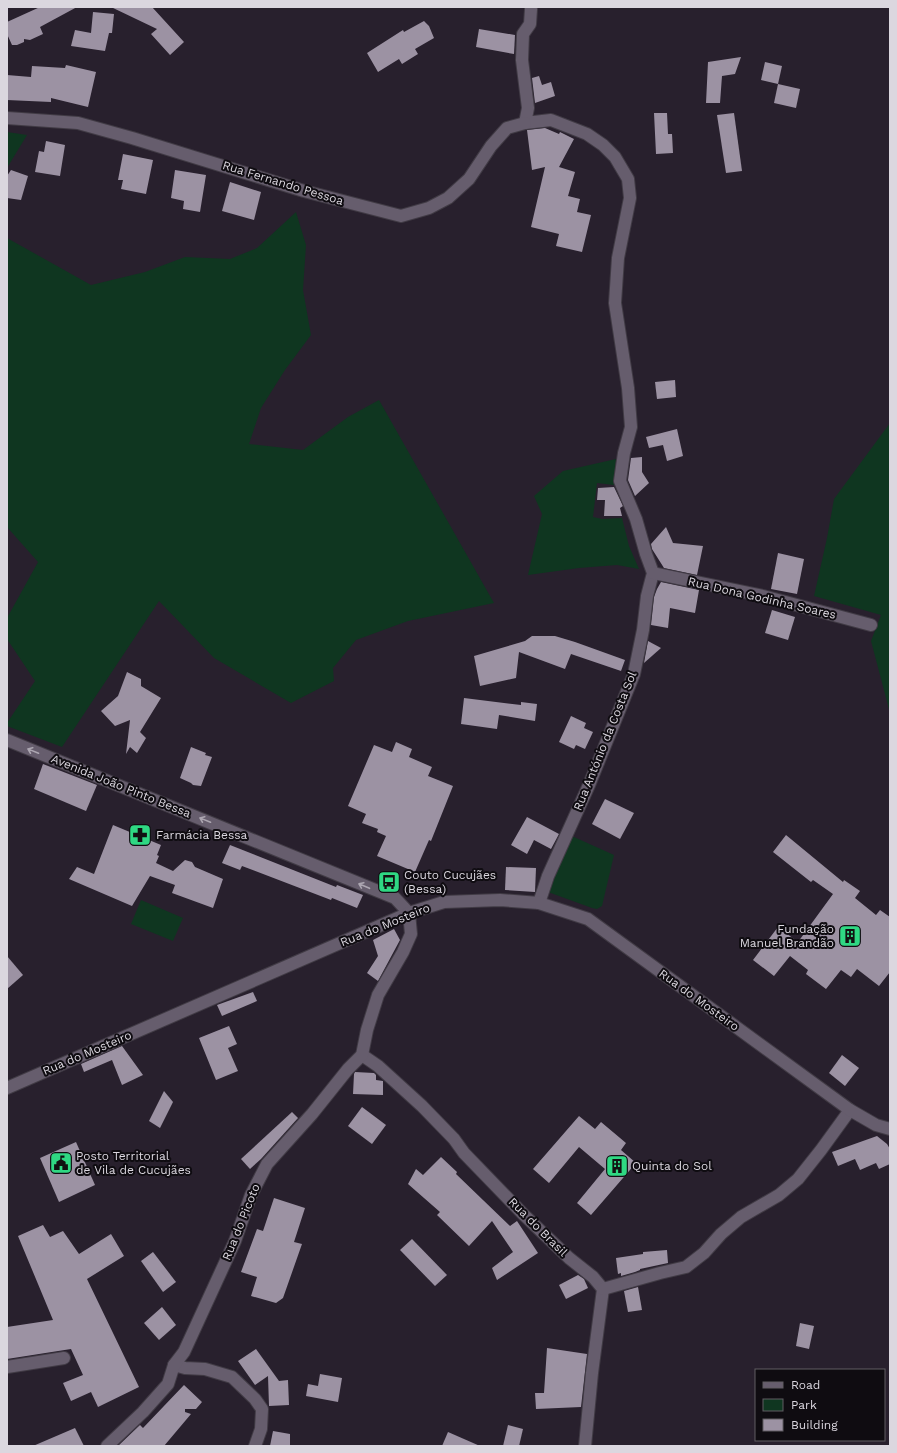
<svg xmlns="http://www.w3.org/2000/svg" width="897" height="1453" font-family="'Work Sans',sans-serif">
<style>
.green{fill:#0f3620}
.building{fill:#9c92a3}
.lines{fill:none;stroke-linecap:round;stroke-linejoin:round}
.street-casing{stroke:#413b45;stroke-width:14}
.secondary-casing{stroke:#413b45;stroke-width:14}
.street{stroke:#665d6d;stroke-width:12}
.secondary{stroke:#665d6d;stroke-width:12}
.oneway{stroke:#aca6b1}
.labels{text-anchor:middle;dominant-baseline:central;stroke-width:4;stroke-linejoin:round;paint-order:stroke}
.street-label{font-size:12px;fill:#dbd7df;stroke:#0f0c11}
.poi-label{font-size:12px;fill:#dbd7df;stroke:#0f0c11;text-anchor:start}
</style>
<rect width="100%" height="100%" fill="#28202d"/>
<g class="green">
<polygon points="7,132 27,135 7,168"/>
<polygon points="296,212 306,245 303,290 311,335 285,370 261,408 249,444 303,450 348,417 379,400 494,603 408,621 356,640 333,668 334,681 291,703 214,658 159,601 62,747 7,726 7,723 35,681 7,639 7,618 38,562 7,527 7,238 91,285 145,272 185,257 230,259 257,248"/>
<polygon points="890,423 890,713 871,641 881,615 814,596 827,538 834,499"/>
<polygon points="616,459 614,485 597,483 593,517 602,519 622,518 629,546 639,569 617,565 579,568 528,575 542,514 534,496 563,471"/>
<polygon points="574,837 614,855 602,906 597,909 592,908 548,892 547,890 571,838"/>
<polygon points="141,900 183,918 173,941 131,924"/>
</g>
<g class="building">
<polygon points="40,7 77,7 40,27 43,34 30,40 24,39 24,42 17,45 12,45 7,34 7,22"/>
<polygon points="111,7 152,7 184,42 170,55 151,34 157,29"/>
<polygon points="93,12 114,14 112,33 109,33 105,51 71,46 75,30 91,33"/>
<polygon points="424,21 429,26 434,38 415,49 418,54 402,64 399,59 378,72 367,53 403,30 404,32"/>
<polygon points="479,29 515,35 514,54 476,47"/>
<polygon points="741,57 735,74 722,76 720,103 706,103 708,62"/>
<polygon points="765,62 782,66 778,84 761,80"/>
<polygon points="66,65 96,72 88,107 51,98 51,102 7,100 7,75 31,77 32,66 65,68"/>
<polygon points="539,76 542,85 551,82 555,96 535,103 532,78"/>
<polygon points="778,84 800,89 796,108 774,103"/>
<polygon points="654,113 667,113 668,134 672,134 673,153 656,154"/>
<polygon points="734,113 742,171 726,173 717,115"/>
<polygon points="545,128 559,134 560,132 574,139 559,167 575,172 568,196 580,199 577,212 591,215 582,252 556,246 559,234 531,227 545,167 532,170 527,130"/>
<polygon points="46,141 65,145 60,176 35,172 39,151 44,152"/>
<polygon points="123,154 153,160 146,194 121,189 123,180 118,180"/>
<polygon points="11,170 28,176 21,200 7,198 7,176"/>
<polygon points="175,170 206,175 200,212 183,209 184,201 171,198"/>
<polygon points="230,182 261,192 254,220 222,211"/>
<polygon points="675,380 676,397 657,399 655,382"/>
<polygon points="677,429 683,456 667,461 663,445 649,448 646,437"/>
<polygon points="642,457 642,472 649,483 635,496 628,480 631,458"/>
<polygon points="614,487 623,506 620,508 622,516 604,516 605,500 597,500 598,488"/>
<polygon points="666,527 673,543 703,546 697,575 664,568 652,549 651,544"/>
<polygon points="778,553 804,559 797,594 771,589"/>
<polygon points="661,582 699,590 695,613 670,608 668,628 651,625 654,597 657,589"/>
<polygon points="772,610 795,617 788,640 765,633"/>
<polygon points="532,636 555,636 575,642 625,660 621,671 571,654 565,669 519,652 516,678 480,686 474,656 525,641"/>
<polygon points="648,641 661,648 644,663"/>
<polygon points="127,672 141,679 141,686 161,698 140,732 146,738 137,753 130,747 126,754 130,720 115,726 101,711 118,696"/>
<polygon points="464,698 521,705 521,702 537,704 535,721 499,715 497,729 461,724"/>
<polygon points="571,716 586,723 584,728 593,732 585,749 576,745 574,749 559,742"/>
<polygon points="396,742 412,749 409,757 432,767 428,776 453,786 431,841 429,840 415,872 377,856 386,836 377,832 378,829 362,823 366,814 348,806 374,745 392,752"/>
<polygon points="191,747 206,753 205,755 212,757 201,786 193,785 191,783 180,778"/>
<polygon points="43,764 97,785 86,811 34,789"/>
<polygon points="605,799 634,813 620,839 592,824"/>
<polygon points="527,817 559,834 551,849 534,840 527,854 511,845"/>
<polygon points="113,825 161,845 157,855 159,856 156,863 173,871 185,860 192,862 195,867 223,879 213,908 172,893 175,885 150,876 132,906 69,879 77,867 94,874"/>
<polygon points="786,835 843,882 844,880 860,891 855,898 876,915 880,910 890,917 890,972 879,986 857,969 851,977 841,970 826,989 806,974 808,970 790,956 774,976 753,960 778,927 798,942 833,894 813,880 811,882 773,852"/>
<polygon points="230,845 336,887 337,885 363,895 357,908 332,898 331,900 242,866 240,870 222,863"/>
<polygon points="506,867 536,868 535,892 505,890"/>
<polygon points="394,929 400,940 378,981 367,973 378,956 373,940"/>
<polygon points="7,956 23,975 7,989"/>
<polygon points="253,992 257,1001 222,1016 217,1005"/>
<polygon points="229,1026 237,1044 228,1048 238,1071 216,1080 199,1038"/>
<polygon points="122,1046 143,1075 122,1085 112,1060 84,1072 81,1064"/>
<polygon points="842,1055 859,1068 845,1086 829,1073"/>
<polygon points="355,1072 374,1073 376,1075 376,1080 383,1081 383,1095 353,1094 354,1074"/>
<polygon points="164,1091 173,1102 160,1128 149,1121"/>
<polygon points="362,1107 386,1125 372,1144 348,1126"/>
<polygon points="292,1112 298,1118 261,1159 250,1169 241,1159"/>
<polygon points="579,1116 595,1129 601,1122 626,1143 621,1150 636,1163 591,1215 577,1203 605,1169 579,1147 549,1183 533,1169"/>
<polygon points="877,1136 887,1144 890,1149 890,1164 879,1169 876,1163 860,1170 855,1159 838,1166 832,1152"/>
<polygon points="76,1142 95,1185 59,1202 40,1158"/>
<polygon points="441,1157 457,1172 456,1174 510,1226 517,1221 538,1253 497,1280 492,1268 513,1252 492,1221 469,1246 437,1215 440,1212 408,1184 416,1169 423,1175"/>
<polygon points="274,1198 305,1208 294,1242 302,1244 283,1298 276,1303 251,1296 257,1277 241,1272 257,1229 263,1231"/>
<polygon points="43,1225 50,1237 63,1231 79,1254 111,1234 124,1256 87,1279 139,1387 98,1407 91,1392 71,1401 63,1383 83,1375 71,1349 7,1359 7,1327 53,1320 18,1236"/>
<polygon points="412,1239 447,1275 435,1286 400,1250"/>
<polygon points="667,1250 668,1263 640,1269 640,1270 635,1272 621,1276 621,1273 618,1274 616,1258 643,1254 643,1252"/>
<polygon points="153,1252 176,1282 163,1292 141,1261"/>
<polygon points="578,1275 584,1279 588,1288 566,1299 559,1285"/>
<polygon points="638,1287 642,1310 628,1312 624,1291"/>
<polygon points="162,1307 176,1325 159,1340 144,1323"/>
<polygon points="800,1323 814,1326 809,1349 796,1346"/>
<polygon points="547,1348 587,1354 581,1407 536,1409 535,1393 544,1393"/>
<polygon points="256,1349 279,1381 288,1380 289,1405 269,1406 268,1376 255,1385 238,1361"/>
<polygon points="320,1374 342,1378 338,1402 306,1396 308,1384 318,1386"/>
<polygon points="184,1385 202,1402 196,1409 185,1409 185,1412 191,1414 164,1446 118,1446 140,1425 143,1428"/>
<polygon points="508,1425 523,1429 519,1446 503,1446"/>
<polygon points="75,1428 84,1446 33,1446"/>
<polygon points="273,1431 290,1434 290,1446 270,1446"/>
<polygon points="448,1432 480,1446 442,1446"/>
</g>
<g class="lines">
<g class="street-casing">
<g id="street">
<polyline points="531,9 530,24 523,34 522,60 528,108 525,123 551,120 587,134 603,145 615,157 628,179 630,198 618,258 615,303 628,388 631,427 624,453 620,481 636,519 646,554 653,573 647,596 643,630 634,674 589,785 548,876 539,903"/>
<polyline points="7,118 78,123 132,138 304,191 401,216 429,208 448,198 469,179 491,146 507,128 525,123"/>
<polyline points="653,573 763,596 871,625"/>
<polyline points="362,1055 378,1066 422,1106 454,1139 464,1153 524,1215 569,1258 593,1277 603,1289 592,1373 585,1446"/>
<polyline points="603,1289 660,1273 686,1267 704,1253 721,1234 741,1217 779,1195 798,1179 821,1150 850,1110"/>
<polyline points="174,1365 185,1368 205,1369 232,1377 255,1399 262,1409 261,1429 255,1446"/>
<polyline points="7,1367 64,1358"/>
<polyline points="107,1446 143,1412 168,1384 174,1365 184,1352 235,1241 251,1195 267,1164 312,1114 348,1069 362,1055 367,1030 378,995 403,952 411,934 409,913"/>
</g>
</g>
<g class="secondary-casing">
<g id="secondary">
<polyline points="7,740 395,898 409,913"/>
<polyline points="7,1088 409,913 444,902 500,900 539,903 588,919 850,1110 876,1125 890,1129"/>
</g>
</g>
<use href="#street" class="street"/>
<use href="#secondary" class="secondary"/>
</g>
<defs><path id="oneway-shaft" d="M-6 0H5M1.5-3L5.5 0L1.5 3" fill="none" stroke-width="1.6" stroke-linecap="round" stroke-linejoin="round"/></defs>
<g class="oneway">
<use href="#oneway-shaft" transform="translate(33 751) rotate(-158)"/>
<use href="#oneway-shaft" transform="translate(205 820) rotate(-158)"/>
<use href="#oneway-shaft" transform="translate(364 886) rotate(-157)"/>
</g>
<defs>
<g id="pharmacy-square" transform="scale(1.15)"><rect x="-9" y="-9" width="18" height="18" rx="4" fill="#2fd883" stroke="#0f0c11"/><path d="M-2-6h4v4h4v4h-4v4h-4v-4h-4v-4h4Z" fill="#111"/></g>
<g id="bus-square" transform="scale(1.15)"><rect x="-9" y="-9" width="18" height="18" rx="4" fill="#2fd883" stroke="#0f0c11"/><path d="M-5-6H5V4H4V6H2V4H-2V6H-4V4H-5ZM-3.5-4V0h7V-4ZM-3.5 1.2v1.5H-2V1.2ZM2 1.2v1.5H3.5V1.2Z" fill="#111"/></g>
<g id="building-square" transform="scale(1.15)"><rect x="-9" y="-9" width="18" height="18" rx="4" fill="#2fd883" stroke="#0f0c11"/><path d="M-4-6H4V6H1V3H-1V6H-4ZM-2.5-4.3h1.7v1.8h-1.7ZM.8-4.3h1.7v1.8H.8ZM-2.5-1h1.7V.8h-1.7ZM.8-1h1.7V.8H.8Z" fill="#111"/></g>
<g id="civic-square" transform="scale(1.15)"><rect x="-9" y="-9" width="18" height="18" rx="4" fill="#2fd883" stroke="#0f0c11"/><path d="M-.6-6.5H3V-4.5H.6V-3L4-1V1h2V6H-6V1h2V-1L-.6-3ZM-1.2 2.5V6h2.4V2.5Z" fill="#111"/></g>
</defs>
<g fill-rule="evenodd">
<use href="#pharmacy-square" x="140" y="835"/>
<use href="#bus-square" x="389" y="882"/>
<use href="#building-square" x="850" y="936"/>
<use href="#civic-square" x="61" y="1163"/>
<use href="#building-square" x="617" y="1166"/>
</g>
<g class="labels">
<g class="street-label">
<text transform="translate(283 183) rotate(17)">Rua Fernando Pessoa</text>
<text transform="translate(762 598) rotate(13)">Rua Dona Godinha Soares</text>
<text transform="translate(605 741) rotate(-68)">Rua António da Costa Sol</text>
<text transform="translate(121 786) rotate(22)">Avenida João Pinto Bessa</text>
<text transform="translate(385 925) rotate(-22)">Rua do Mosteiro</text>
<text transform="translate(699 1000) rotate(36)">Rua do Mosteiro</text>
<text transform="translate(87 1053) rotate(-23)">Rua do Mosteiro</text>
<text transform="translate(241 1222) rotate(-68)">Rua do Picoto</text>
<text transform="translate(538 1227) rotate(45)">Rua do Brasil</text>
</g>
<g class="poi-label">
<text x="156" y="835">Farmácia Bessa</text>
<text x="404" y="875">Couto Cucujães<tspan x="404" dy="14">(Bessa)</tspan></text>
<text x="834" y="929" text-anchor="end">Fundação<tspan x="834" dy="14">Manuel Brandão</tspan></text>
<text x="76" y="1156">Posto Territorial<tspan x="76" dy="14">de Vila de Cucujães</tspan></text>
<text x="632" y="1166">Quinta do Sol</text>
</g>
</g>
<rect width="897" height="1453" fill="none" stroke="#dbd7df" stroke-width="16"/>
<rect x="755" y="1369" width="130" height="72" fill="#0f0c11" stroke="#615d63"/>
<rect x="763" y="1382" width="20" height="6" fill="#665d6d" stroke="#615d63"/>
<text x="791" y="1389" font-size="12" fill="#dbd7df">Road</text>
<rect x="763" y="1399" width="20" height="12" fill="#0f3620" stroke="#615d63"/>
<text x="791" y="1409" font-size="12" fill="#dbd7df">Park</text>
<rect x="763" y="1419" width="20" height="12" fill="#9c92a3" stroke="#615d63"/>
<text x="791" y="1429" font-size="12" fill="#dbd7df">Building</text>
</svg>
